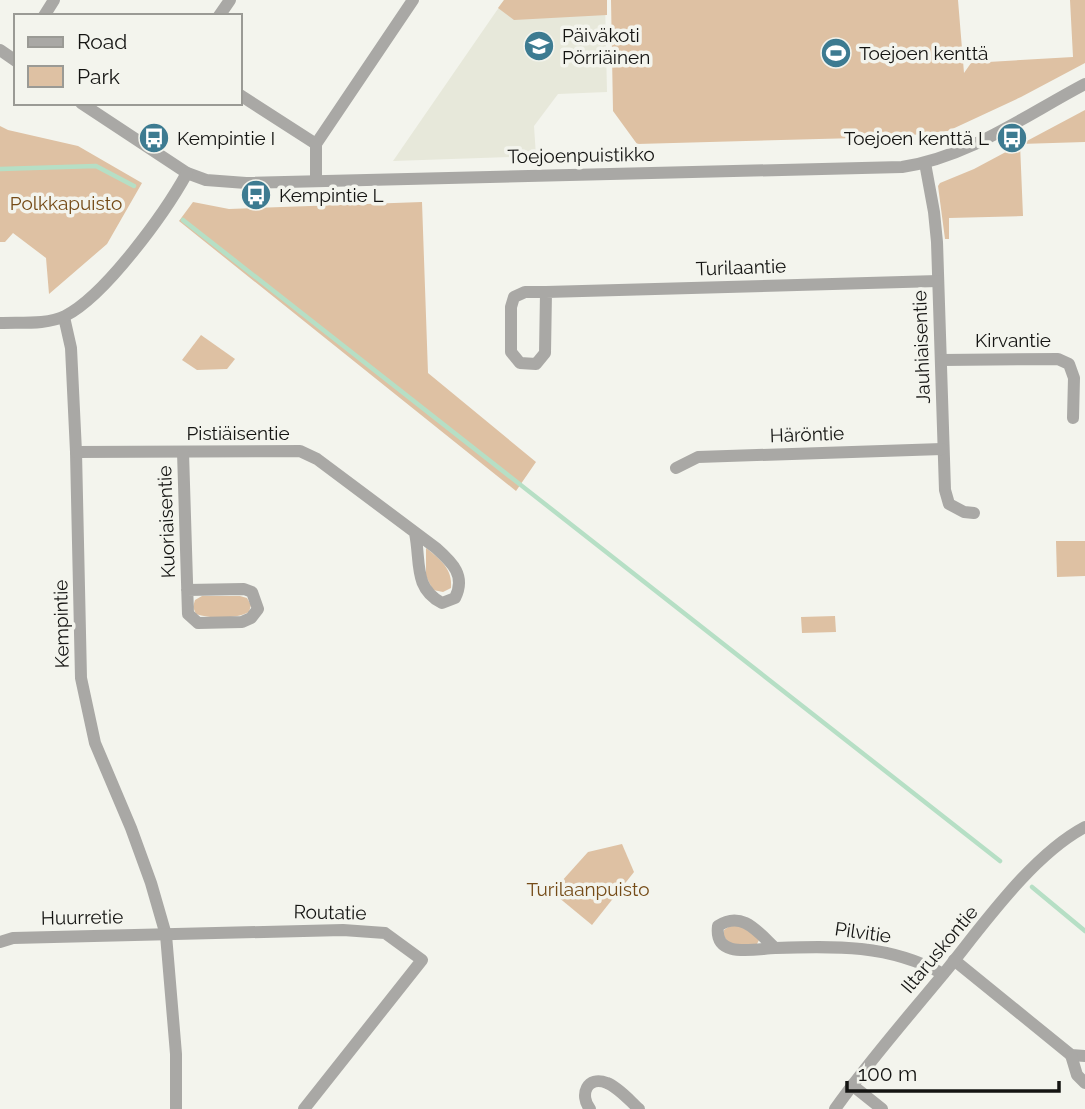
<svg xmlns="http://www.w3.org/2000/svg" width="1085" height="1109" font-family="Raleway,sans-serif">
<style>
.built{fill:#e7e8da}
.green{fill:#dec1a3}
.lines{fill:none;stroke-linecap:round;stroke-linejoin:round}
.stream{stroke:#b6dfc5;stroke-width:4.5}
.minor{stroke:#a9a8a5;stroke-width:12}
.labels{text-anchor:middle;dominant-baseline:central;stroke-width:7;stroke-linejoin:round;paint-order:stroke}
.poi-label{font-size:19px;fill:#141412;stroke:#f3f4ed;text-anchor:start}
.street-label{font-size:19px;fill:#141412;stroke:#f3f4ed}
.park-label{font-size:19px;fill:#754b17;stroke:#f3f4ed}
</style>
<rect width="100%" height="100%" fill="#f3f4ed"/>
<polygon class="built" points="504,0 605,0 607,92 558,94 534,126 536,156 393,161"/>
<g class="green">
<polygon points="504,0 607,0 607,15 514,20 498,8"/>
<polygon points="611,0 958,0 964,73 971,63 1073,57 1070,0 1085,0 1085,63 1021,97 948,131 895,137 637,144 613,111"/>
<polygon points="1085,110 1085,142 1020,144 1023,216 949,218 949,239 945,239 938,186 940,183 974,169"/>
<polygon points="0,126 8,130 78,146 142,183 107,244 49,294 46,258 13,233 5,242 0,242"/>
<polygon points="193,202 229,209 422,202 428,373 536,462 516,491 179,221"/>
<polygon points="201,335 235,359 227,369 197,370 182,360"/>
<polygon points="1056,541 1085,541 1085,576 1057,577"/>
<path d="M426,548C440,559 453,569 451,588L443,592L433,590L426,576Z"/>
<path d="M202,596H240L247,598L251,605L249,612C236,619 210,619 196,614L193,607L195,600Z"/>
<polygon points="835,616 836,632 802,633 801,617"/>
<polygon points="622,844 634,872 592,925 552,892 588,852"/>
<polygon points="734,923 742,924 759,940 757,944 729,944 724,936 724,930"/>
</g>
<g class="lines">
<g class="stream">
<polyline points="0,169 96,166 134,186"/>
<polyline points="183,220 1000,861"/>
<polyline points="1032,887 1085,931"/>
</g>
<g class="minor">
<polyline points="44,16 54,0"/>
<polyline points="219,16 230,0"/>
<polyline points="0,50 16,61"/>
<polyline points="240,95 316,144"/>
<path d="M81,103L187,173L206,180L246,183L902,167C969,157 1026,115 1085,84"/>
<polyline points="925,163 934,212 937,242 945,490 949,504 964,512 974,513"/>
<polyline points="316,180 316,144 413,0"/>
<polyline points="546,292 545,353 536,364 520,363 511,352 511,307 514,297 525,292 546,292 938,281"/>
<polyline points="64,317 71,348 76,452 81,678 95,743 131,828 151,883 166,935 176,1054 176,1109"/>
<path d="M0,323C19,322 47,325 65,316C105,296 165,213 187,173"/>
<polyline points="942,360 1058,359 1069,364 1074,378 1073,418"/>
<path d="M76,452L300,451L317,459L436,548C453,563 466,576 455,598L442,603C413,588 421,562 415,533"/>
<polyline points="183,452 188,614 198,623 242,622 251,618 258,609 252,592 244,589 187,590"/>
<polyline points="676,468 698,457 942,449"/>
<polyline points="0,942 13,938 343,930 385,933 422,960 304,1109"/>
<path d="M775,948C753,949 714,959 718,926C742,910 758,932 775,948C834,946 889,944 943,974"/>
<polyline points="954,960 1071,1055 1085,1056"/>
<polyline points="1071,1055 1077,1075 1085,1083"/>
<polyline points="852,1085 882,1109"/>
<path d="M590,1109C579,1095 587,1075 607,1083C618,1087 630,1101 639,1109"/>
<path d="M835,1109C869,1061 908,1017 945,972C983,925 1032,855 1085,827"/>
</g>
</g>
<defs>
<g id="school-disc" transform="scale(1.575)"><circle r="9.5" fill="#3d7b91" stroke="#f3f4ed"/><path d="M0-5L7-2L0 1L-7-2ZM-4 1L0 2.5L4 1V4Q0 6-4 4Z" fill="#fff"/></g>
<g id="stadium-disc" transform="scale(1.575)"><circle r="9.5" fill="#3d7b91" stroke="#f3f4ed"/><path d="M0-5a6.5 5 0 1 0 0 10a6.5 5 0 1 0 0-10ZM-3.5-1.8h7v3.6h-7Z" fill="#fff"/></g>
<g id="bus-disc" transform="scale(1.575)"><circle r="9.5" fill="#3d7b91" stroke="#f3f4ed"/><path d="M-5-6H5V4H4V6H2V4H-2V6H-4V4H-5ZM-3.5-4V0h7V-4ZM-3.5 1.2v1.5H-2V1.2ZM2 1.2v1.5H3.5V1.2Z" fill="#fff"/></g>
</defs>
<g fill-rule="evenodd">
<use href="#school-disc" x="539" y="46"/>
<use href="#stadium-disc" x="836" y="53"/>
<use href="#bus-disc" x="154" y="138"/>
<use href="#bus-disc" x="1012" y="138"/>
<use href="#bus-disc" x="256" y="195"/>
</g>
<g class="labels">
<g class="poi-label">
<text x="562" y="35">Päiväkoti<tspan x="562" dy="22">Pörriäinen</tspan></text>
<text x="859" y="53">Toejoen kenttä</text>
<text x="177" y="138">Kempintie I</text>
<text x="989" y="138" text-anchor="end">Toejoen kenttä L</text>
<text x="279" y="195">Kempintie L</text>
</g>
<g class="street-label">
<text transform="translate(581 155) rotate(-1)">Toejoenpuistikko</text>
<text transform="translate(741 267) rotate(-2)">Turilaantie</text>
<text x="1013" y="340">Kirvantie</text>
<text transform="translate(921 347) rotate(-92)">Jauhiaisentie</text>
<text x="238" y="433">Pistiäisentie</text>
<text transform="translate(807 434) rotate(-2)">Häröntie</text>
<text transform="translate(166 522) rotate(-92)">Kuoriaisentie</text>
<text transform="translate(61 624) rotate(-91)">Kempintie</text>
<text transform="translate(330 912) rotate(1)">Routatie</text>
<text transform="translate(82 917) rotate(-1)">Huurretie</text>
<text transform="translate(863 932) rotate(8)">Pilvitie</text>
<text transform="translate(939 949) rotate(-50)">Iltaruskontie</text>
</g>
<g class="park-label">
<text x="66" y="203">Polkkapuisto</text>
<text x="588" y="889">Turilaanpuisto</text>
</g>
</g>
<rect x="14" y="14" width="228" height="91" fill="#f3f4ed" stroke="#9a9a95" stroke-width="2"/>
<rect x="28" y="37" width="35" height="10" fill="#a9a8a5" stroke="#9a9a95" stroke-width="2"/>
<text x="77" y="49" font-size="21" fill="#141412">Road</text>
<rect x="28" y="66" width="35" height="21" fill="#dec1a3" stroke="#9a9a95" stroke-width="2"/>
<text x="77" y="84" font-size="21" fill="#141412">Park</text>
<path d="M847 1081v10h212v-10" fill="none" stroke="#141412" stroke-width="3.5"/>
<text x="858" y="1081" font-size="21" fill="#141412" stroke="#f3f4ed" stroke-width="5" paint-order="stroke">100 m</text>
</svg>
